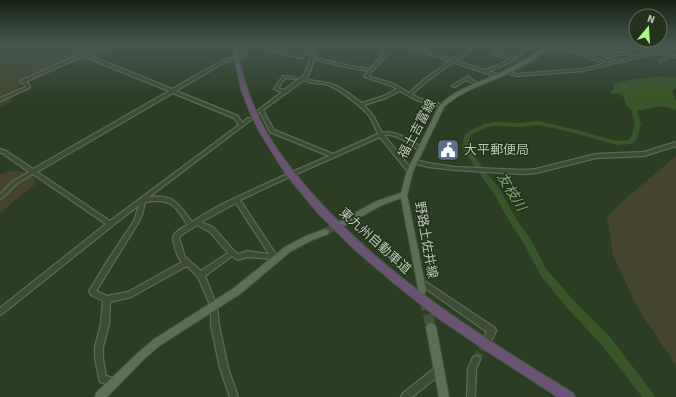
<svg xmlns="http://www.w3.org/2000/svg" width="676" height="397" font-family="'Source Sans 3','Noto Sans JP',sans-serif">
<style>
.green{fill:#45452c}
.water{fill:#385629}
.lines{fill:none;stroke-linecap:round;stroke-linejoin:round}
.river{fill:#385629;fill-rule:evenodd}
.minor-tunnel{stroke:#405238;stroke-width:8;stroke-dasharray:8 3.5;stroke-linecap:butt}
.major-tunnel-far1{stroke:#405238;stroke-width:8;stroke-dasharray:8 4;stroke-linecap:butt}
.major-tunnel{stroke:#405238;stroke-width:10;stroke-dasharray:10 4.5;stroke-linecap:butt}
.minor-casing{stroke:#5c6b55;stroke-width:2.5}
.major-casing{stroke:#475640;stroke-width:2}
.highway-casing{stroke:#495842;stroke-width:2}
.minor{fill:#3e4d36;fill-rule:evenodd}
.major{fill:#5c6e54;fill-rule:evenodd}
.highway{fill:#6a5374;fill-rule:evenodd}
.labels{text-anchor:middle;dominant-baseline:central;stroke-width:3;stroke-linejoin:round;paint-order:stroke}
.street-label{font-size:13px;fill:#b9c9b2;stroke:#23321c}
.poi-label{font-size:13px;fill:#b9c9b2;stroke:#23321c;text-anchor:start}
.water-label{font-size:14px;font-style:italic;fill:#7fa96a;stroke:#23321c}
</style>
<rect width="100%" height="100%" fill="#2b3d22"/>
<g class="green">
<polygon points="0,45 117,45 102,54 88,59 50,66 28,75 21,83 10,102 0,108"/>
<polygon points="676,156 676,366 637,307 613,255 607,217 624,200"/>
<polygon points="11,171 25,172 33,175 35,184 0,213 0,174"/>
</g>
<path class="water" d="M664,76L676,78V88L672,91L676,101V110C659,103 651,109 634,111L626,106C625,97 621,91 612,94L610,92L614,89L613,84L630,80Z"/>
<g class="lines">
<polygon class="river" points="642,103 645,105 637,111 641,124 637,139 632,144 617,145 570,132 539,125 520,127 494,126 488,127 472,134 470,137 468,148 500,190 518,222 530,238 547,270 576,303 610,337 653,393 655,397 642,397 602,345 568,309 541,276 524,244 512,226 494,194 462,148 464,136 468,132 484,124 494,122 520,123 539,121 573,129 617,141 628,140 631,138 635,124 631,111 635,106"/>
<polyline class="minor-tunnel" points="476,360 486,342"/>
<polyline class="major-tunnel-far1" points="325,232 341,224"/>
<polyline class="major-tunnel" points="424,300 431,327"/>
<g class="minor-casing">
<g id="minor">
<path d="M101,45H106L86,54L172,89L223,60L233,58L235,59L225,62L176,91L238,116L242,123L248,118H252V119L149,197C175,194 178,204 192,222C220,203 253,190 283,176L285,175L288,177L287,178L240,200L277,256L278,258L277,260L275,261L273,259L247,257L238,260L232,256L205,276L217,307L219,325L228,368L238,397H230L220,368L211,325V307L198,277L187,266L131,297L110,302L109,324L103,347V359L106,376L118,379L119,382L118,385L115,386L100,382L95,359V347L101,324L103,301L91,295L89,291L110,257L134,221L139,205L112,226L2,314L0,315V308L106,224L33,174L16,184L2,198L0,199V194L12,182L29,172L2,153H0V149L6,151L33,169L169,91L83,56L25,82L28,83L30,87L29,88L0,101V98L26,87L25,85L20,82L22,80L80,54L81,53ZM173,93L234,118L239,125L110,221L37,172ZM154,201C175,200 177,210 188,225C183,227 177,231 174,235C171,239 178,259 182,262L128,292L107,296L96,291L138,223L142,215L145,202ZM236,203L269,254L247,251L239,254L234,251L214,228L201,222ZM197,225L210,232L228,253L201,271L185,257L179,238L180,236Z"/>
<polygon points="248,45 252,45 244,49 246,58 244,59 240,59 240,57 242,57 240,49"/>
<path d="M256,45H261L288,53L301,56L311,45H315L313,57L350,66L370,69L392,45H396L368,76L394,84L409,93L425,79L450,61L404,45H409L452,59L473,45H477L456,61L484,70L496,66L510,59L494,55V52L503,50L510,53L507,56L513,57L527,45H531C519,58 504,67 488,71L499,75V77H497L453,62L427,81L412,94L418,98L443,105V107H441L416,100L400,91L386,98L364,105L374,117L382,133C396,129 411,141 423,148V150H419C409,144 396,133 384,135L412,170L413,171L412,172H408L380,137L294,175L291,173L292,172L329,156L270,132L260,112L258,113L256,112L282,92L274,89L283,76L294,77L296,78L294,79L285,78L278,88L284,90L304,75L309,63L311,49L302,58L286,55ZM503,52L506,53L504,55L497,53ZM313,59L350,68L369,71L364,76L365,77L392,86L397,89L384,96L362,103C353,97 344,89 334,85C326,81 313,83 306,78C310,73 313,65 313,59ZM304,80C310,84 318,83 325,84C337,87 363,107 370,117C373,122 376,129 378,134L333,154L274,130L263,110Z"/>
<polygon points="545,45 550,45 560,48 584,53 608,63 617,61 576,45 581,45 621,60 657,51 672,45 676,45 676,46 661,52 670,55 676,55 676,57 671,57 661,62 660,62 660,60 667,56 658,53 582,71 517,76 503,72 505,71 517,74 582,69 604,64 582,55 558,50"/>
<path d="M597,45C605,45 613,49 621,49C628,49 634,45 641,45L638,47L643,49L646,47L642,45H647L651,47L643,51L636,48L629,50L631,52V54L618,55L609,53V50ZM612,50L625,51L627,52L618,53L612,51Z"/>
<path d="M610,45H624C620,47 613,48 609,46Z"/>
<polygon points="468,76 470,77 469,78 478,83 478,85 476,85 466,80 455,87 452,86"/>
<polygon points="676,142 676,146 644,156 596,158 536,173 524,174 455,170 428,167 413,163 413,162 415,160 428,163 455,167 524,170 536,169 596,154 644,152"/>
<polygon points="420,278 495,328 496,331 491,341 488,342 485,341 484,338 487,332 418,283 417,281 418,279"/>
<polygon points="476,356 479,357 480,360 476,369 475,397 467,397 468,369 473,357"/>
<polygon points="439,366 442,367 443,370 442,373 412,397 401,397 402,394 436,367"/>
</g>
</g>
<g class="major-casing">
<g id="major">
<path d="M547,45H552C536,61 514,71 493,80C476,87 459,93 444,107L413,171L407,195L426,290L425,293L422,294L419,293L401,198L382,205L346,225H340L339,223L340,221L377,201L401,193L407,171L439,106C453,91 472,85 491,77C511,68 530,58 547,45Z"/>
<polygon points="661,45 667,45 676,48 676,50"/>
<polygon points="325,229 328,230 329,232 328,234 312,240 291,251 240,294 159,346 144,359 107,397 95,397 96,393 138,353 153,340 234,288 285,247 306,236"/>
<polygon points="431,323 434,324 436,327 449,397 439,397 426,327 428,324"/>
</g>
</g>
<g class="highway-casing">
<path id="highway" d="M232,45H236C241,71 248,96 260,120C272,145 290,168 308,189C381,274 478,335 573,393L575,397H558L482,348L438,318L395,284L354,249L317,212L285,173L259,131L249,110L241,89Z"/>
</g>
<use href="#minor" class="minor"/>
<use href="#major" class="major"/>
<use href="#highway" class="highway"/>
</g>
<linearGradient id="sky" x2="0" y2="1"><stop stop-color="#182213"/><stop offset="0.45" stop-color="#44574f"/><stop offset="1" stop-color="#44574f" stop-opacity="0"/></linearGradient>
<rect width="676" height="100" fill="url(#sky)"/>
<defs>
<g id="civic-square" transform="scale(1.15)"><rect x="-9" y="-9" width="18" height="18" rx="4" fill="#5c6f8a" stroke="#23321c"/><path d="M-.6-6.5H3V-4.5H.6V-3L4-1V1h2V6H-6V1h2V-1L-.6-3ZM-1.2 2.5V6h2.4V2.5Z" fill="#fff"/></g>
</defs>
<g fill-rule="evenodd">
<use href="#civic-square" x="448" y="150"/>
</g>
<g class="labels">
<g class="street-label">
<text transform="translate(417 129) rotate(-62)">福土吉富線</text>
<text transform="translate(426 240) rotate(80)">野路土佐井線</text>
<text transform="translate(375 241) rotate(42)">東九州自動車道</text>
</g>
<g class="poi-label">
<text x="464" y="150">大平郵便局</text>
</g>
<g class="water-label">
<text transform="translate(511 192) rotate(58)">友枝川</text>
</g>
</g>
<g transform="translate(648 28) rotate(18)"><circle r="19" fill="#23321c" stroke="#5f6e58"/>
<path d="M0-3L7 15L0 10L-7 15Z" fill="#a6fb85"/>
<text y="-6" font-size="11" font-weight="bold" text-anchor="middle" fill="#b9c9b2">N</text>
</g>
</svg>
